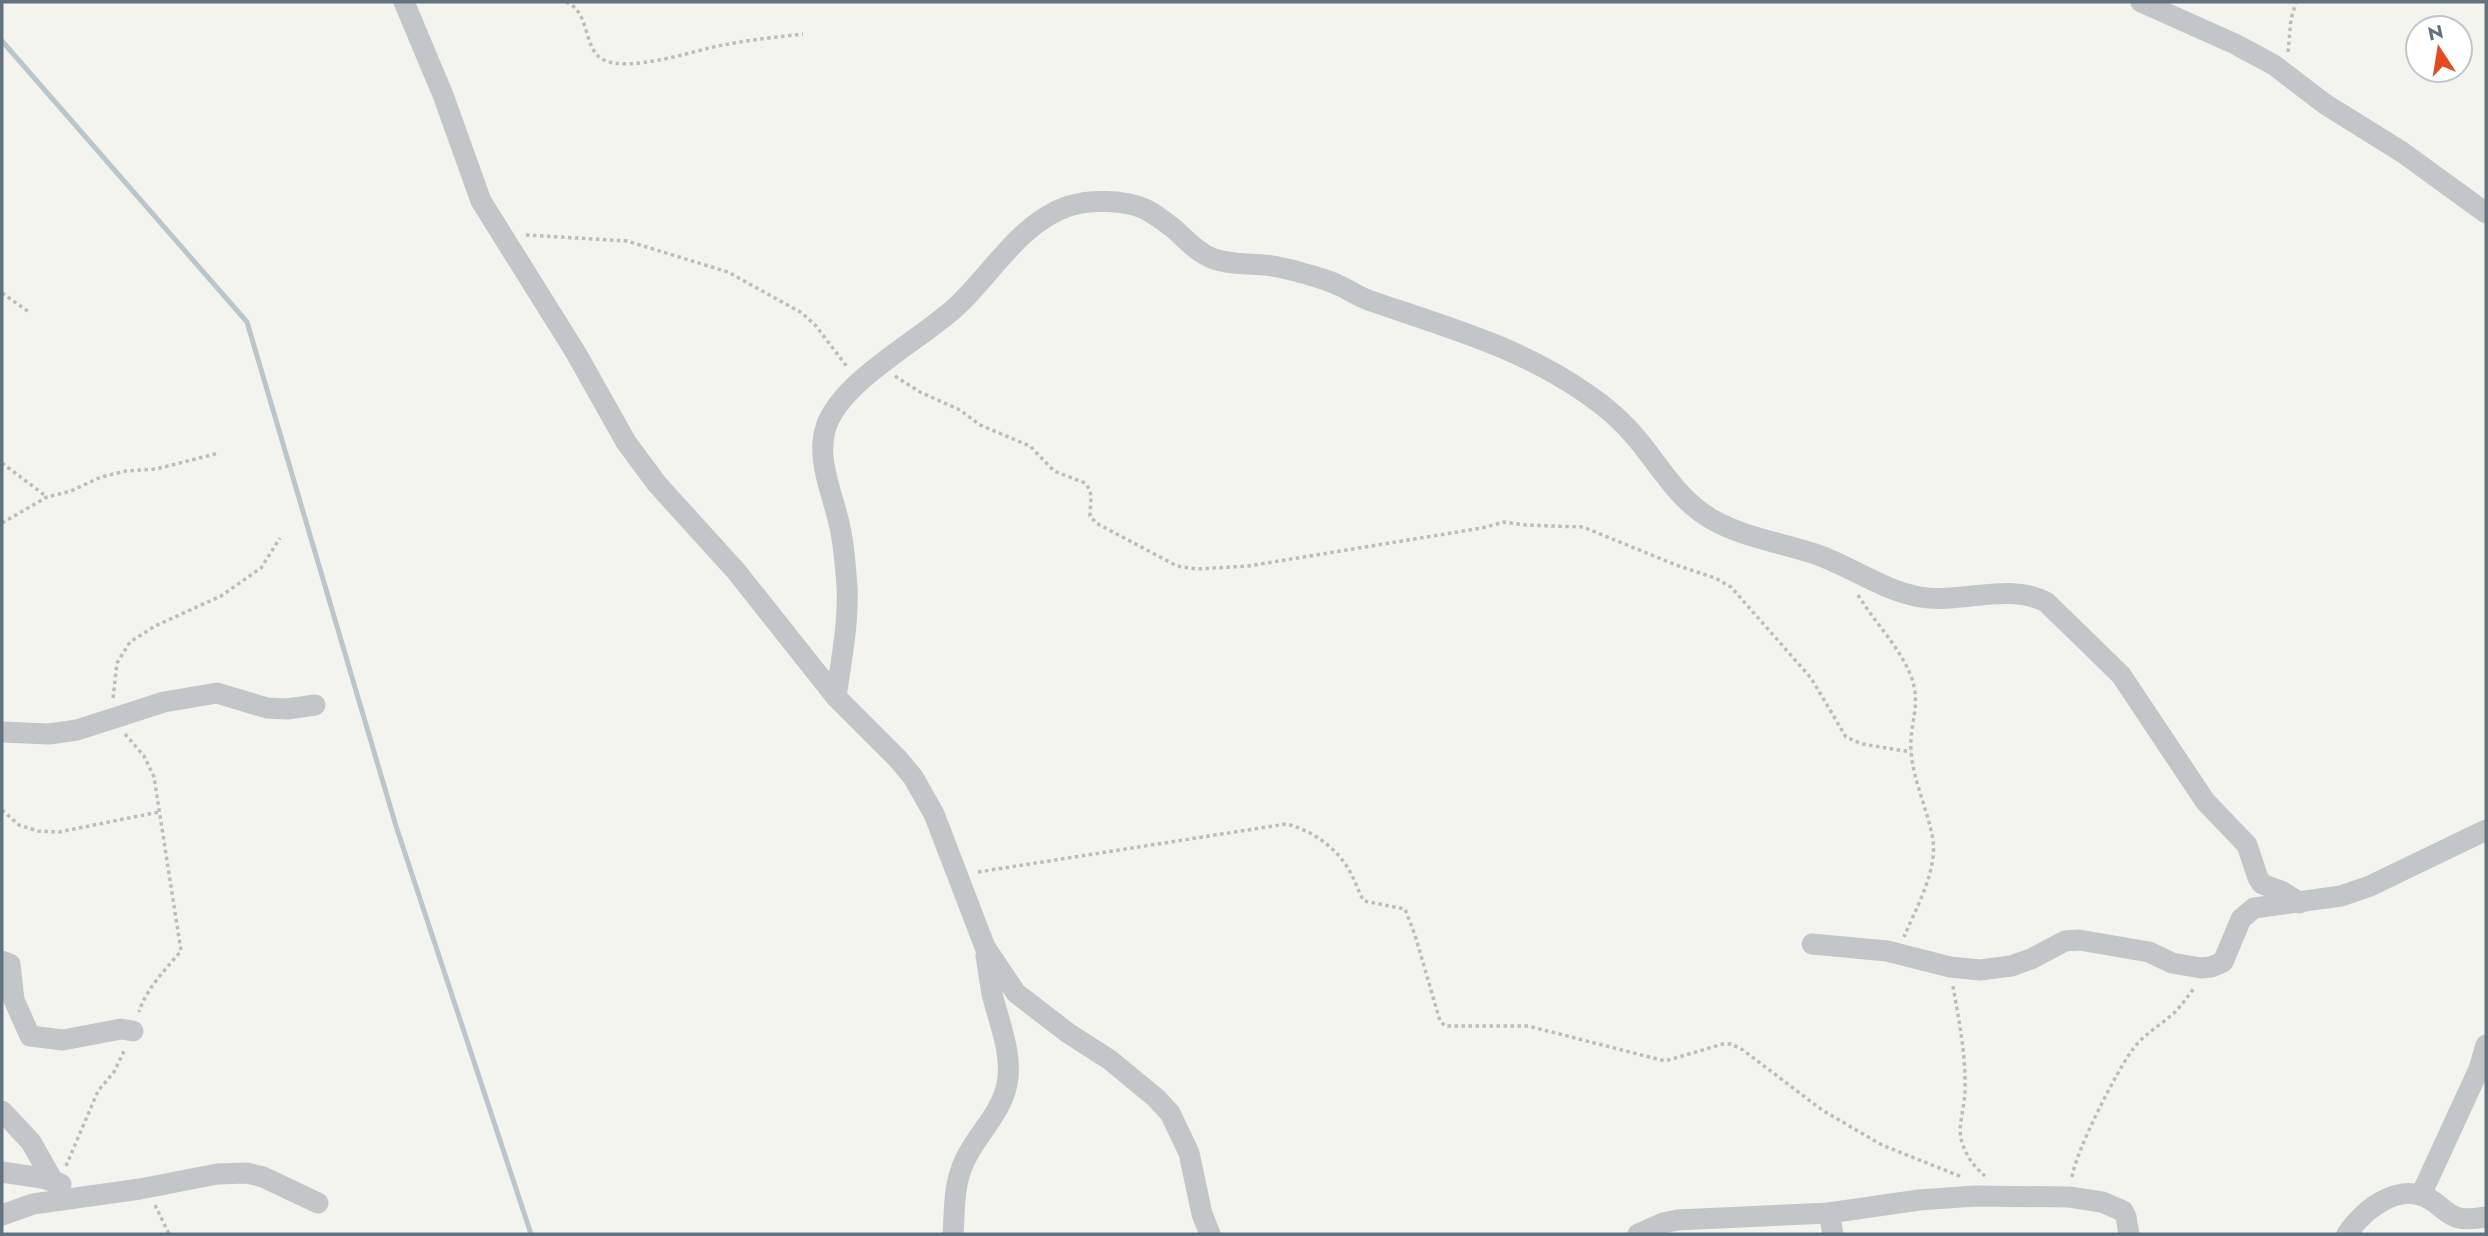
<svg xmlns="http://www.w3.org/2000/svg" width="2488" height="1236" font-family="Jost,sans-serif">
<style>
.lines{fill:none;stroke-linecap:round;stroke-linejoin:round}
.stream{stroke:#bac6ca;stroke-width:5}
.path{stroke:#babcbe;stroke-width:3.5;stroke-dasharray:3.5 3.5;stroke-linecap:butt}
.street{stroke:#c3c6c9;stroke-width:21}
</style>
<rect width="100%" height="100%" fill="#f4f4ef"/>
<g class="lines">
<polyline class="stream" points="2,41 247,322 396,826 531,1234"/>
<g class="path">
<path d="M566,2C590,11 583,48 602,59C628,74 695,50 723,45C749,40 776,37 803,34"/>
<polyline points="2288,52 2291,19 2296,2"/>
<polyline points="526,235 627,241 728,272 802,313 816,326 848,368"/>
<polyline points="2,293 29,312"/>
<polyline points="895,376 920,392 960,410 980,425 1030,446 1054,471 1085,483 1090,490 1091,498 1090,516 1096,523 1177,566 1196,569 1248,566 1482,528 1504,522 1526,525 1583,527 1676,565 1715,578 1731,587 1811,678 1846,737 1862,744 1911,752"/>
<polyline points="2,463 47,497"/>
<polyline points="2,523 47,497 71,491 101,477 126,471 156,469 219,453"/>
<path d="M1858,595C1875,623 1899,646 1911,676C1922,706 1909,723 1911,751C1913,781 1928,810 1933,840C1937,872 1916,908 1904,937"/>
<polyline points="113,698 117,663 130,642 155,626 221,596 261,568 280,538"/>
<path d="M125,734L144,756L154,777L181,951C165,970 146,989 139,1012"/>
<polyline points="2,810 19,825 38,831 59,832 159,812"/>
<path d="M978,872L1286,824C1310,829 1337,848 1349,870C1355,880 1358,891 1364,901L1405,909L1415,935L1440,1021L1445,1026H1528L1665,1061L1723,1044H1731L1743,1050L1822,1110L1882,1145L1962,1177"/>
<path d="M1953,986C1959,1021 1966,1055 1965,1090C1965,1106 1958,1124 1961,1139C1965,1154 1973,1166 1985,1176"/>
<polyline points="66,1166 98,1091 114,1072 125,1049"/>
<path d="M2072,1177C2076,1151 2116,1072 2133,1049C2144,1034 2161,1025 2174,1013C2182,1005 2188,996 2195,987"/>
<polyline points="155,1205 169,1234"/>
</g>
<g class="street">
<polyline points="404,2 443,95 481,201 576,353 626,442 657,484 736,571 836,697 898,759 913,777 934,814 985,947 1016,993 1068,1033 1110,1060 1156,1098 1170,1113 1189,1153 1202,1214 1210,1234"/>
<polyline points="2141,2 2235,44 2274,65 2325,104 2402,152 2486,213"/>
<path d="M836,697C841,661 849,623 847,586C845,564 844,540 838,519C831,490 816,457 826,427C841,381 919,341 956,307C992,274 1020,222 1069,206C1090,199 1125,200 1145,209C1155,214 1164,221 1173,228C1186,239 1197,253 1214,259C1231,265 1246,263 1264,265C1278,266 1292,270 1306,274C1316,277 1328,280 1338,285C1348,289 1357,296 1368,300C1443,326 1521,347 1587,394C1605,406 1624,423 1638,440C1661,468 1680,502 1713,520C1745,538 1783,543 1818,555C1852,567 1884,591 1920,597C1962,604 2007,582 2046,602L2121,675L2205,801L2247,845L2258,878L2262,884L2281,891L2300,903"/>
<polyline points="2,732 49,734 77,730 164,702 217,693 267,708 287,709 315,705"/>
<polyline points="1812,944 1887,951 1950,967 1980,970 2011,966 2031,959 2065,941 2079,940 2149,952 2172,963 2201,968 2211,967 2223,962 2241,919 2254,908 2341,896 2370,886 2486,830"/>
<polyline points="2,961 10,964 14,1000 30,1036 63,1040 121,1029 133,1031"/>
<polyline points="2,1111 31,1142 53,1181"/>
<polyline points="2,1172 42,1178 61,1184"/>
<polyline points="2421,1195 2479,1069 2486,1045"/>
<polyline points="1829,1213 1833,1234"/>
<polyline points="2,1215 33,1204 140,1189 217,1174 247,1173 263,1177 318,1203"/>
<path d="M953,1234C955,1208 953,1185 965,1160C977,1134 1001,1114 1007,1084C1013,1055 999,1022 992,994C990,981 988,969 986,956"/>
<polyline points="1638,1234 1663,1223 1677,1220 1829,1213 1919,1200 1975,1196 2069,1197 2102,1202 2123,1211 2126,1217 2129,1234"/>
<path d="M2347,1234C2365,1208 2400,1181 2431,1200C2441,1206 2447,1215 2459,1218C2467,1220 2478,1218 2486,1217"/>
</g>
</g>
<rect width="2488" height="1236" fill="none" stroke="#627380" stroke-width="7"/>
<g transform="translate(2439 49) rotate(348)"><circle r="33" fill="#ffffff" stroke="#c0c7cc" stroke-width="2"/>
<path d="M0-5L12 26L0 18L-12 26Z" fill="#e24c20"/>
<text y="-10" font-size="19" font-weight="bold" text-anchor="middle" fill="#627380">N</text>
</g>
</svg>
